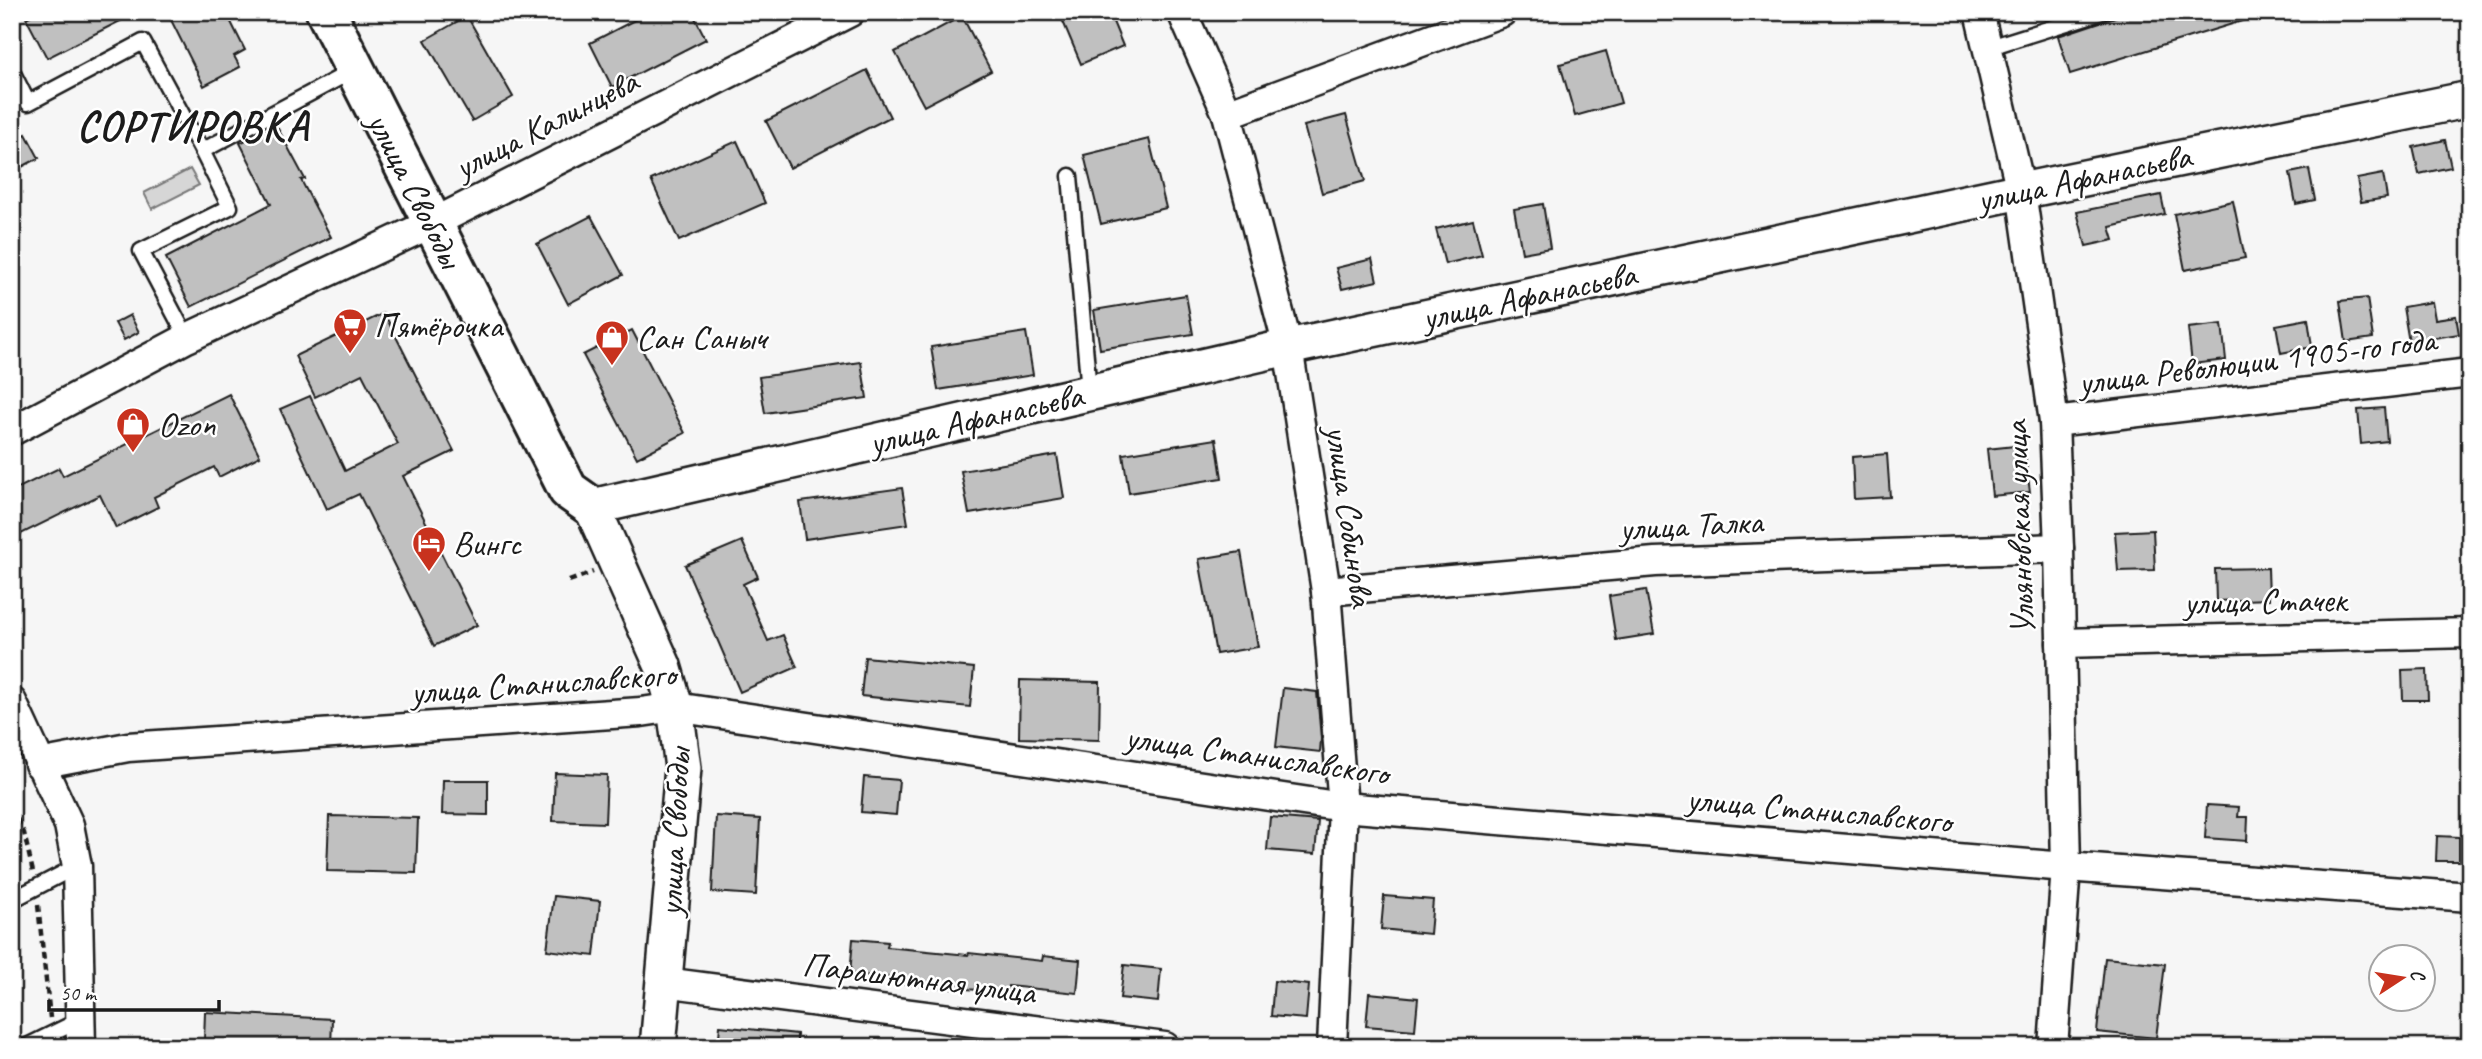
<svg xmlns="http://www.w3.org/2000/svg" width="2482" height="1059" font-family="Caveat,sans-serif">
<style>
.green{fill:#d6d6d6;stroke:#797979;stroke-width:2}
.building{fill:#c0c0c0;stroke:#1c1c1c;stroke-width:2}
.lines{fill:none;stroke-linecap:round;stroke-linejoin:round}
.service-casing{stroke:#1c1c1c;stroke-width:19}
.minor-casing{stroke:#1c1c1c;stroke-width:33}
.tertiary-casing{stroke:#1c1c1c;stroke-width:40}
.secondary-casing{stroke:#1c1c1c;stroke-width:44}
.path{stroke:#1c1c1c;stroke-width:4.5;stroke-dasharray:7 5;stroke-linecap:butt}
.service{stroke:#fff;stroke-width:14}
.minor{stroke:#fff;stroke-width:28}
.tertiary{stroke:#fff;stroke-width:35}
.secondary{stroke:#fff;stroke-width:38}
.labels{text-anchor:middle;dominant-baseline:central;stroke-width:5;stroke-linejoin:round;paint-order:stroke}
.street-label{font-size:35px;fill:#1c1c1c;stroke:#fff}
.poi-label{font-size:35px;fill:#1c1c1c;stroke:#fff;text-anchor:start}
.district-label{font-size:42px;font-weight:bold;letter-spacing:2px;fill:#1c1c1c;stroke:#fff}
</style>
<rect width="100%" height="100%" fill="#f6f6f6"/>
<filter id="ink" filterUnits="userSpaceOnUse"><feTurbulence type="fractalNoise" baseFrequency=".0143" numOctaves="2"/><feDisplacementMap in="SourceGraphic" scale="14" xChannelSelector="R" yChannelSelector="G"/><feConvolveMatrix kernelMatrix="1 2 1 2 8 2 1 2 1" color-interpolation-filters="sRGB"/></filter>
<g filter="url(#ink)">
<polygon class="green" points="190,169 199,185 152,209 144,193"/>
<g class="building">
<polygon points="37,12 138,12 47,58 26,18"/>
<polygon points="167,12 226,12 245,50 234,56 240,67 204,86"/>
<polygon points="650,12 692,12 706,39 612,87 590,43"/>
<polygon points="1059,12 1109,12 1123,46 1081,64"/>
<polygon points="2130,12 2254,12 2255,17 2070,74 2058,36"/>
<polygon points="467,16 513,97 472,121 425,40"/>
<polygon points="962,16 991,71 924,106 895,52"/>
<polygon points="1606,51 1621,103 1575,116 1560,64"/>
<polygon points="867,70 890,117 790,168 766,121"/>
<polygon points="1346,115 1365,181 1322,193 1304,126"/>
<polygon points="276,125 305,179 301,180 331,237 191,307 166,258 271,204 240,143"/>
<polygon points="26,134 39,158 12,172 12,142"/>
<polygon points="1149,139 1166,208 1101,224 1084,155"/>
<polygon points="2445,140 2451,167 2419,174 2413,147"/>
<polygon points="737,141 765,203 679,241 651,180"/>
<polygon points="2309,169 2315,200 2296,204 2290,173"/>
<polygon points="2383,174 2387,198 2361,202 2357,179"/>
<polygon points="2161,195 2165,214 2110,227 2114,240 2086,246 2077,212"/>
<polygon points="2233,201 2245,258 2185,270 2174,214"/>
<polygon points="1543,204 1550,248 1522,253 1514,209"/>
<polygon points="591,216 623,275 568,304 537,244"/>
<polygon points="1473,220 1482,255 1445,264 1436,229"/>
<polygon points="1372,259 1377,281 1342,289 1336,268"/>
<polygon points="1186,295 1193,334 1100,349 1094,310"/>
<polygon points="2367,298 2373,338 2346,342 2340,301"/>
<polygon points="2432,302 2435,319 2456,316 2459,334 2409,342 2403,307"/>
<polygon points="384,313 454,451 403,476 477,625 434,646 359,494 327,509 280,409 310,396 345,471 398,444 362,374 315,397 295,356"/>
<polygon points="130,315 139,332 124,340 115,323"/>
<polygon points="2308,319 2312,347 2281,353 2276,325"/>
<polygon points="2222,324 2226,360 2192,364 2188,328"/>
<polygon points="632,330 685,433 637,458 583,355"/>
<polygon points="1026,332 1033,375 938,390 931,347"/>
<polygon points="861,362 867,398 765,413 759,377"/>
<polygon points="229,394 260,456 219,477 214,467 154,497 158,507 116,528 100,495 19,535 12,520 12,491 59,468 63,476"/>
<polygon points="2384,408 2387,441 2361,444 2358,410"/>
<polygon points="1216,439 1222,478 1129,493 1123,454"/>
<polygon points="2024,445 2030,492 1992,496 1987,449"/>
<polygon points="1887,454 1890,497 1854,499 1852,457"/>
<polygon points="1057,455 1064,498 969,514 961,471"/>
<polygon points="902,488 908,524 805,539 800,502"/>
<polygon points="2153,530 2155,570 2118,571 2115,532"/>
<polygon points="742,541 758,577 743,584 768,641 783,635 797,667 740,692 685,565"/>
<polygon points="1241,552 1258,647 1216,654 1199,559"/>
<polygon points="2268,568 2269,599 2216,601 2215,569"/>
<polygon points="1646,590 1654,634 1616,640 1609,596"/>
<polygon points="865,657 974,668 970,707 861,696"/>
<polygon points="2427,669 2428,700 2403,700 2402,670"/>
<polygon points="1020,680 1100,682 1099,740 1019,738"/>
<polygon points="1283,688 1317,692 1321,739 1320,752 1276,747"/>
<polygon points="555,773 607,775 605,823 553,821"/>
<polygon points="864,777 899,780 896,815 861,812"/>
<polygon points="443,780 488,780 488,815 442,814"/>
<polygon points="2207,805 2239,807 2238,817 2248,817 2247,841 2205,838"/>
<polygon points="329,816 418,818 416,873 327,871"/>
<polygon points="716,816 760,819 756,895 712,892"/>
<polygon points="1270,817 1318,821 1315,854 1267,850"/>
<polygon points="2437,836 2459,837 2459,861 2436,861"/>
<polygon points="554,896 600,901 594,956 547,950"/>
<polygon points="1384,896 1433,900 1430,934 1381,929"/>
<polygon points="853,939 888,942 887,947 968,955 969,953 1042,961 1043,956 1080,960 1077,993 1008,986 1007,992 937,987 895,983 895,978 850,974"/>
<polygon points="2105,958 2165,964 2156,1038 2097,1032"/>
<polygon points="1124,965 1161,969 1158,1002 1120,998"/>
<polygon points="1274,981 1309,985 1306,1019 1271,1016"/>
<polygon points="1369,993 1418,998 1415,1030 1366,1026"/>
<polygon points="205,1012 332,1019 331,1047 204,1041"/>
<polygon points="720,1026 797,1034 797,1047 718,1047"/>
</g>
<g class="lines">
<g class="service-casing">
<g id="service">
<polyline points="1987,48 2102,12"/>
<polyline points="12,71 28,103 143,42 202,151"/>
<polyline points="1070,176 1089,391"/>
<polyline points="187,338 141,251 230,207 202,151 354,70"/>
<polyline points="12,900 77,866"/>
<polyline points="25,1047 80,1020"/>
</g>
</g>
<g class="minor-casing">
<g id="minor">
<polyline points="1182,12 1227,114 1288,347 1326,591 1343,807 1332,1047"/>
<polyline points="1979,12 2021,191 2054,422 2059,548 2066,867 2053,1047"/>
<polyline points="1227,114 1502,12"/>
<polyline points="2054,422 2470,373"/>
<polyline points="12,431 187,338 447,216 850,12"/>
<polyline points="1326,591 1655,562 2059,548"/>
<polyline points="2061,643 2470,633"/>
<polyline points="12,702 69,825 77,866 81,1047"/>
<polyline points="39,764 128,747 641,712 675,707 1343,807 2066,867 2470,897"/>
<polyline points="664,982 1165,1047"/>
</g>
</g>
<g class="tertiary-casing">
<polyline id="tertiary" points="658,1047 683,768 675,707 663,666 592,507 1288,347 2021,191 2470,99"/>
</g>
<g class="secondary-casing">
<polyline id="secondary" points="326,12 568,490 592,507"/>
</g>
<g class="path">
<polyline points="569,581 593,572"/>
<polyline points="12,808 24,833 33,872"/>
<polyline points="38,905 50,1018"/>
</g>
<use href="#service" class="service"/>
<use href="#minor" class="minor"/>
<use href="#tertiary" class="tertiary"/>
<use href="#secondary" class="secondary"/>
</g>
</g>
<defs>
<g id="supermarket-pin" transform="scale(1.75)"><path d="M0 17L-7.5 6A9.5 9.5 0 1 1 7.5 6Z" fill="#c8321e" stroke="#fff"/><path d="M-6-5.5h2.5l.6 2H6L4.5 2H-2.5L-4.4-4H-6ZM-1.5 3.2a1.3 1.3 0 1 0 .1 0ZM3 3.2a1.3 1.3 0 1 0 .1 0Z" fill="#fff"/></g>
<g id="shop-pin" transform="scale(1.75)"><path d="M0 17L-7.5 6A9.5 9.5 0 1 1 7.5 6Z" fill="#c8321e" stroke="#fff"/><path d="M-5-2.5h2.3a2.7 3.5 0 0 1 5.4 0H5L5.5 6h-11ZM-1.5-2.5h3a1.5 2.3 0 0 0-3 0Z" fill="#fff"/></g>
<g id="hotel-pin" transform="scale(1.75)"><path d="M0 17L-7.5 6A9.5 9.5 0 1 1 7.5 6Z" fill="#c8321e" stroke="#fff"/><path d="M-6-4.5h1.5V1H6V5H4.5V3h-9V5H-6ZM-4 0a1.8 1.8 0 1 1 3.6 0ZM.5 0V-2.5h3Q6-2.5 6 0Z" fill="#fff"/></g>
</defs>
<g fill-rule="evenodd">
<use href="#supermarket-pin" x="350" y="325"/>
<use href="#shop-pin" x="612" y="337"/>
<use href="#shop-pin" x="133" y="424"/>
<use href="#hotel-pin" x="429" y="543"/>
</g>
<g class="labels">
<g class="street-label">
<text transform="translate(546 124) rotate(-27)">улица Калинцева</text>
<text transform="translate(2084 178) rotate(-12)">улица Афанасьева</text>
<text transform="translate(415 190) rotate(63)">улица Свободы</text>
<text transform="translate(1529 296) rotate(-12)">улица Афанасьева</text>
<text transform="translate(2257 361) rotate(-7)">улица Революции 1905-го года</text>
<text transform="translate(976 419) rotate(-13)">улица Афанасьева</text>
<text transform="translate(1350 516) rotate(82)">улица Собинова</text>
<text transform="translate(1691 525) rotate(-3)">улица Талка</text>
<text transform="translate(2019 528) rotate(-92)">Ульяновская улица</text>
<text transform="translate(2265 601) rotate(-1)">улица Стачек</text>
<text transform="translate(543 683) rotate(-4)">улица Станиславского</text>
<text transform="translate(1257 755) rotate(8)">улица Станиславского</text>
<text transform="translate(1819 810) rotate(5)">улица Станиславского</text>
<text transform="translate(674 832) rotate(-87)">улица Свободы</text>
<text transform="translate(919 978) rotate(7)">Парашютная улица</text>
</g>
<g class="poi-label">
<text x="374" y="325">Пятёрочка</text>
<text x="636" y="337">Сан Саныч</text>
<text x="158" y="424">Ozon</text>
<text x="453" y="543">Вингс</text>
</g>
<g class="district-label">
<text x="193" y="126">СОРТИРОВКА</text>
</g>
</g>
<rect width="2482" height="1059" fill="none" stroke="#fff" stroke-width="42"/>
<rect x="21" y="21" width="2440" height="1017" fill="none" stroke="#1c1c1c" stroke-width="2.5" filter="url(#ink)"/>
<g transform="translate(2402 978) rotate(78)"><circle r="33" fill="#ffffff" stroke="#a4a4a4" stroke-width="2"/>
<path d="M0-5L12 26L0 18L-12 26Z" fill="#c8321e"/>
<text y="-10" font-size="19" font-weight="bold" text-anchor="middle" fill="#1c1c1c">С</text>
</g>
<path d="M49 1000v10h170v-10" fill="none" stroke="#1c1c1c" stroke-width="3.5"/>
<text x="60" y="1000" font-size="21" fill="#1c1c1c" stroke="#ffffff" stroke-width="5" paint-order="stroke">50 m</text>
</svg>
